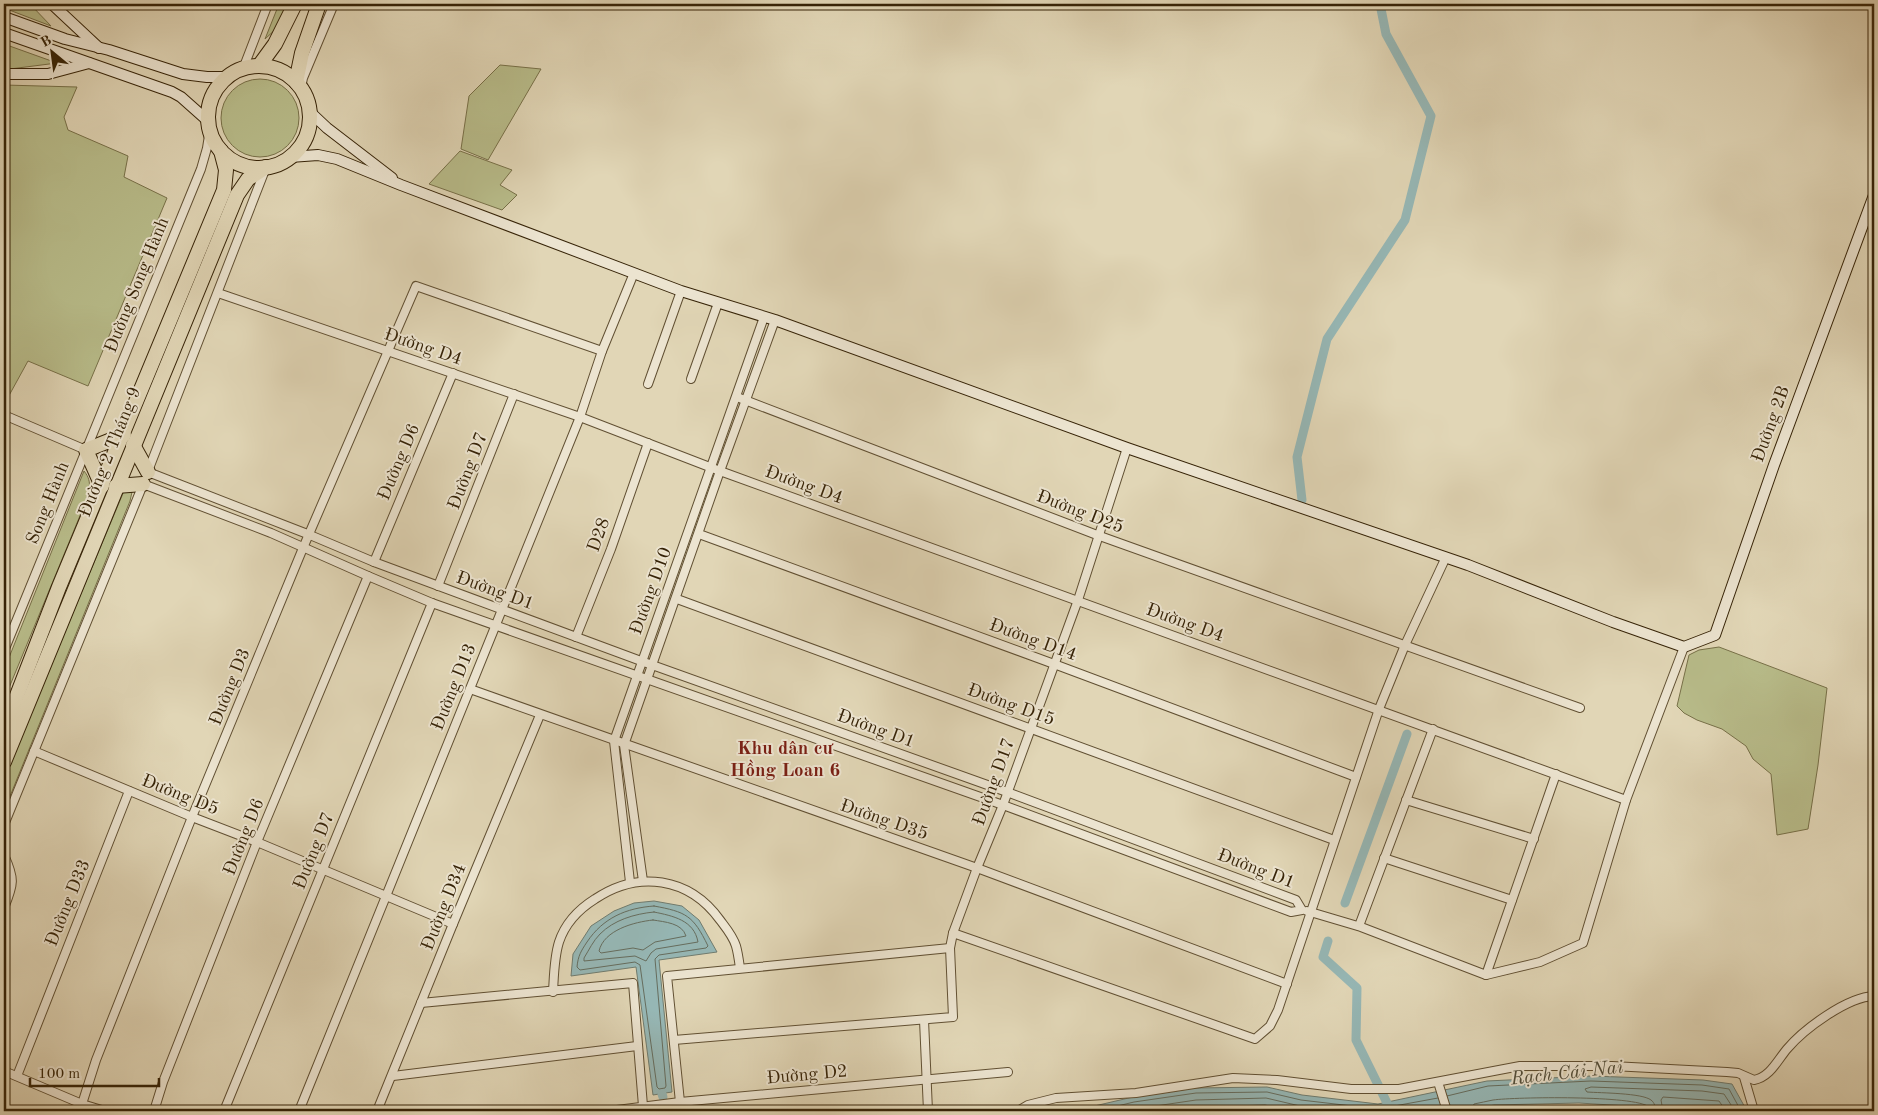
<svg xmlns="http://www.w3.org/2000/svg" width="1878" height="1115" font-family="'Old Standard TT',serif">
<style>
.green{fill:#b8bc8a;stroke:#777048}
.water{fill:#96b7b5;stroke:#707c6f}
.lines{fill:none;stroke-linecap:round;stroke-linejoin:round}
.shore{stroke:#666d5e;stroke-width:1}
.canal{stroke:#96b7b5;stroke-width:9}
.street-casing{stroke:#615033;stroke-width:10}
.secondary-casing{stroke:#362307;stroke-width:12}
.highway-casing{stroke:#362307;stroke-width:16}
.street{stroke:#ece4d0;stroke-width:8}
.secondary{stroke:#ece4d0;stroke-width:10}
.highway{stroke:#e1d6b6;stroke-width:14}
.labels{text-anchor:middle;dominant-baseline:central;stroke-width:4;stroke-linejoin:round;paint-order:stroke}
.street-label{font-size:18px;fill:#362307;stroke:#ece4d0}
.neighbourhood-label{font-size:19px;font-weight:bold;fill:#7a1f14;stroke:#ece4d0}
.water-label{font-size:19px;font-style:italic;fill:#534f3b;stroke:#ece4d0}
</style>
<rect width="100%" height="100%" fill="#e1d6b6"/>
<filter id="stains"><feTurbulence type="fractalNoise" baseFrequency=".004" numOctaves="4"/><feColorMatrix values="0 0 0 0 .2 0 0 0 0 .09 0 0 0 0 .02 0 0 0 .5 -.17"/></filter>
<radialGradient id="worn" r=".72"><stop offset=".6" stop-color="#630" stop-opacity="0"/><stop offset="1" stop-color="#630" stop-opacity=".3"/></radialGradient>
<g class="green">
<polygon points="4,4 30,4 51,26 4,8"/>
<polygon points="279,4 290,4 277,28 265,39"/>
<polygon points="4,44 57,63 10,69 4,68"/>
<polygon points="500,65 541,69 488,160 461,149 469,96"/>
<circle cx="260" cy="118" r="39"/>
<polygon points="4,85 77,87 64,117 68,130 128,156 124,177 167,198 88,386 28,361 6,401 4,400"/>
<polygon points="460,151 512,170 500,185 517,195 502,210 429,184"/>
<path d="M84,471C94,483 88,493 84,506L4,700V670Z"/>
<polygon points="129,490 132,492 130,501 4,811 4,778 9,765 124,491"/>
<polygon points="1719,647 1827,688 1818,765 1808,829 1777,835 1771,774 1753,759 1746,746 1722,729 1697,720 1684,713 1677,706 1689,655 1699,650"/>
</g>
<g class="water">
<polygon points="654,901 682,906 699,920 717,952 659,960 672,1092 653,1095 636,967 571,976 573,954 591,926 614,911 634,903"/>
<polygon points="1591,1076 1703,1080 1732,1084 1747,1111 1657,1111 1627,1106 1579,1103 1494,1105 1465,1111 1073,1111 1133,1097 1195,1088 1267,1087 1302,1095 1378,1104 1487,1081"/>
</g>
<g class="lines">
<g class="shore">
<path d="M654,906C686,912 693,915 708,946L706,948L659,955L655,959L666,1086L665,1088L659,1089L657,1087L640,965L635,962L580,970L577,967C578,956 581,951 587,942C603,918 626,908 654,906Z"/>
<path d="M654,912C673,916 694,920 698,942L656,949L651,953L646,961L635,956L584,961V958C589,950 593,941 600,934C614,920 634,914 654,912Z"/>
<path d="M653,920C665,922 682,923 686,936L655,942L643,950L633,948L601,953L599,951C604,930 634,922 653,920Z"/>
<polyline points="1447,1096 1488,1086 1591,1081 1702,1085 1729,1089 1741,1111"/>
<polyline points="1097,1111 1134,1102 1196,1093 1267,1092 1301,1100 1378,1109 1438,1098"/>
<polyline points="1122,1111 1196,1100 1266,1098 1300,1106 1343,1111"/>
<polyline points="1167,1111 1197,1107 1265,1105 1290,1111"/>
<path d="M1471,1111L1474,1104C1480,1103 1487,1101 1493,1100C1515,1097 1635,1095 1649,1107V1111"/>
<path d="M1656,1111C1655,1107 1655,1103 1651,1100C1642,1093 1601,1093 1587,1092L1585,1089L1591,1087L1702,1091L1724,1094L1735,1111"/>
<polyline points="1663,1111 1661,1100 1663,1097 1719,1101 1726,1111"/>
</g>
<g class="canal">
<polyline points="1302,500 1297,457 1327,339 1405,220 1431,116 1386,34 1380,4"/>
<polyline points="1345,903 1407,734"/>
<polyline points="1328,941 1323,957 1357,988 1356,1040 1391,1111"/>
<polyline points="662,1094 663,1097"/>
</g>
<g class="street-casing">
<g id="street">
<polyline points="243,69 268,4"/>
<polyline points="301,88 303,78 334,4"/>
<polyline points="218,293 580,417 720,471 1626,800"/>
<polyline points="691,379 718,303"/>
<polyline points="648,384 681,291"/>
<polyline points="737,397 1097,535 1580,708"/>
<polyline points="4,415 86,450"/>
<polyline points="148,471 265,170"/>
<polyline points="143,484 271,533 368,576 432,603 1003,805 1291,912 1302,910 1296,900 1007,792 641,661 374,562 310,535 148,472"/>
<polyline points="699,534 1054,664 1356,777"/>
<polyline points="374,562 453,373"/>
<polyline points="438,586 514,394"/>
<polyline points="677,599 1334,840"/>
<polyline points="576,637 611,549 648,443"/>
<polyline points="4,651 201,169 207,148 210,129"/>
<polyline points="470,689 977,868 1287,984"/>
<polyline points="34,751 192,817 257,842 453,924"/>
<polyline points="1406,800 1534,839"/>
<polyline points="4,825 144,482"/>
<path d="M4,855C15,879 14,884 4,908"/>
<polyline points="1384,858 1512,900"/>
<polyline points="643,881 624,745 720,471 775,320"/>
<polyline points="630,882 614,741 764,317"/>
<polyline points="1307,911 1361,927 1486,975 1540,962 1583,943 1626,800 1684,647"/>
<polyline points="1359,926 1433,729"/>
<polyline points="953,933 1255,1039 1270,1026 1278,1010 1379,709 1405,645 1446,557"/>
<polyline points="1486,975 1556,774"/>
<path d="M553,992C554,976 554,958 559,942C565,924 579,909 595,899C638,870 689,877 720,920C726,928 733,936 736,946C738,953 739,961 740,968"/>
<polyline points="421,1003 633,983 643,1106"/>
<polyline points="924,1020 928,1111"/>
<polyline points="674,1040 953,1017 950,948 953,933 977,868 1003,805 1078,600 1127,448"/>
<polyline points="4,1071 82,1104 105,1111"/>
<polyline points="17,1076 129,791"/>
<polyline points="393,1076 637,1046"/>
<polyline points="1744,1077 1754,1111"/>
<polyline points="1438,1082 1447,1111"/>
<polyline points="680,1102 667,976 950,948"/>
<polyline points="82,1104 96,1060 192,817 303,548 416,286 602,351"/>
<polyline points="154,1111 163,1082 257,842 368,576"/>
<polyline points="224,1111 432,603"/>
<polyline points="299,1111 580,417 602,351 634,273"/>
<polyline points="377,1111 453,924 540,715"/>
<polyline points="609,1111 680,1102 1008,1072"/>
<path d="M1018,1111L1028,1105L1056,1098L1136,1093L1233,1078L1277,1080L1351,1089H1399L1520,1066H1612L1727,1072L1738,1073L1754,1080C1770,1077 1777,1061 1787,1049C1804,1029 1847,997 1874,996"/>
</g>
</g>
<g class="secondary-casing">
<g id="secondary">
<polyline points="52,4 99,48"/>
<polyline points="4,17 65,39 109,50 183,74 207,77 228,77"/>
<polyline points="4,33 172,92 181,97 208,121"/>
<polyline points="4,74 48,74 89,63"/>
<polyline points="310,112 327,128 392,178"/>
<polyline points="290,157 318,155 337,159 401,185 681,291 775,320 1127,448 1468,565 1613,622 1684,647 1715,635 1774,465 1874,195"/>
</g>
</g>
<g class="highway-casing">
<g id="highway">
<polyline points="259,66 275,44 295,4"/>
<circle cx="259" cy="117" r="51"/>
<polyline points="296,82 302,53 319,4"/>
<polyline points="133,445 148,472"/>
<polyline points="102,486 86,450 124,435"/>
<polyline points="116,486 143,484"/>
<polyline points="4,729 59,587 224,190 226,170 221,151"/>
<polyline points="4,762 237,195 248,179 266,167"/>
</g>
</g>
<use href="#street" class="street"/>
<use href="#secondary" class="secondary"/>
<use href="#highway" class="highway"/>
</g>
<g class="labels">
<g class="street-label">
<text transform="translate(137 285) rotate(-68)">Đường Song Hành</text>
<text transform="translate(423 347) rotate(19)">Đường D4</text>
<text transform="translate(1771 424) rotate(-70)">Đường 2B</text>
<text transform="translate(110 452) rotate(-68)">Đường 2 Tháng 9</text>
<text transform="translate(399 462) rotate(-67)">Đường D6</text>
<text transform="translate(468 471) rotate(-69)">Đường D7</text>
<text transform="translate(804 485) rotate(20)">Đường D4</text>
<text transform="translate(48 503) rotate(-68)">Song Hành</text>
<text transform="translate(1080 512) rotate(21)">Đường D25</text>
<text transform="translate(599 535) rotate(-70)">D28</text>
<text transform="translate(495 591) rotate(20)">Đường D1</text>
<text transform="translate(651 591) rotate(-70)">Đường D10</text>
<text transform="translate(1185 623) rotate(20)">Đường D4</text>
<text transform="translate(1033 640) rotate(20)">Đường D14</text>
<text transform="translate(230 687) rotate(-68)">Đường D3</text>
<text transform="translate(454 687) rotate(-68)">Đường D13</text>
<text transform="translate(1011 705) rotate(20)">Đường D15</text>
<text transform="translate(876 729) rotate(20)">Đường D1</text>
<text transform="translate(994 782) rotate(-70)">Đường D17</text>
<text transform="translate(180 795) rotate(22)">Đường D5</text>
<text transform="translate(884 820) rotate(19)">Đường D35</text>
<text transform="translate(244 837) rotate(-68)">Đường D6</text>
<text transform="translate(314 851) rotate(-68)">Đường D7</text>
<text transform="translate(1256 869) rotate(21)">Đường D1</text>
<text transform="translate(68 903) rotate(-68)">Đường D33</text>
<text transform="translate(444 907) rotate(-68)">Đường D34</text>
<text transform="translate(807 1075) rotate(-5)">Đường D2</text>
</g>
<g class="neighbourhood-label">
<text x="785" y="749">Khu dân cư<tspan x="785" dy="22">Hồng Loan 6</tspan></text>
</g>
<g class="water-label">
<text transform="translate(1567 1074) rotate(-6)">Rạch Cái Nai</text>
</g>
</g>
<rect width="1878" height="1115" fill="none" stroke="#e1d6b6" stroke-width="20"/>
<rect x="5" y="5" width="1868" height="1105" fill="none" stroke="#362307" stroke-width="2.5"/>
<rect x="10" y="10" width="1858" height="1095" fill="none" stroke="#362307"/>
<g transform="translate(52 52) rotate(331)" stroke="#ece4d0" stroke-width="4" paint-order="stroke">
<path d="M0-4L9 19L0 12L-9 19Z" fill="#362307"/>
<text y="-8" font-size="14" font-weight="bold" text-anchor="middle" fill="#362307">B</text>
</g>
<path d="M30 1078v8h129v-8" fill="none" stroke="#362307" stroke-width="2.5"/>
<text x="38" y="1078" font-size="15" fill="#362307" stroke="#ece4d0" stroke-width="4" paint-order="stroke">100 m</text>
<rect width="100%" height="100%" filter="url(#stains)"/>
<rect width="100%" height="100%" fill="url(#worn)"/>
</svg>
